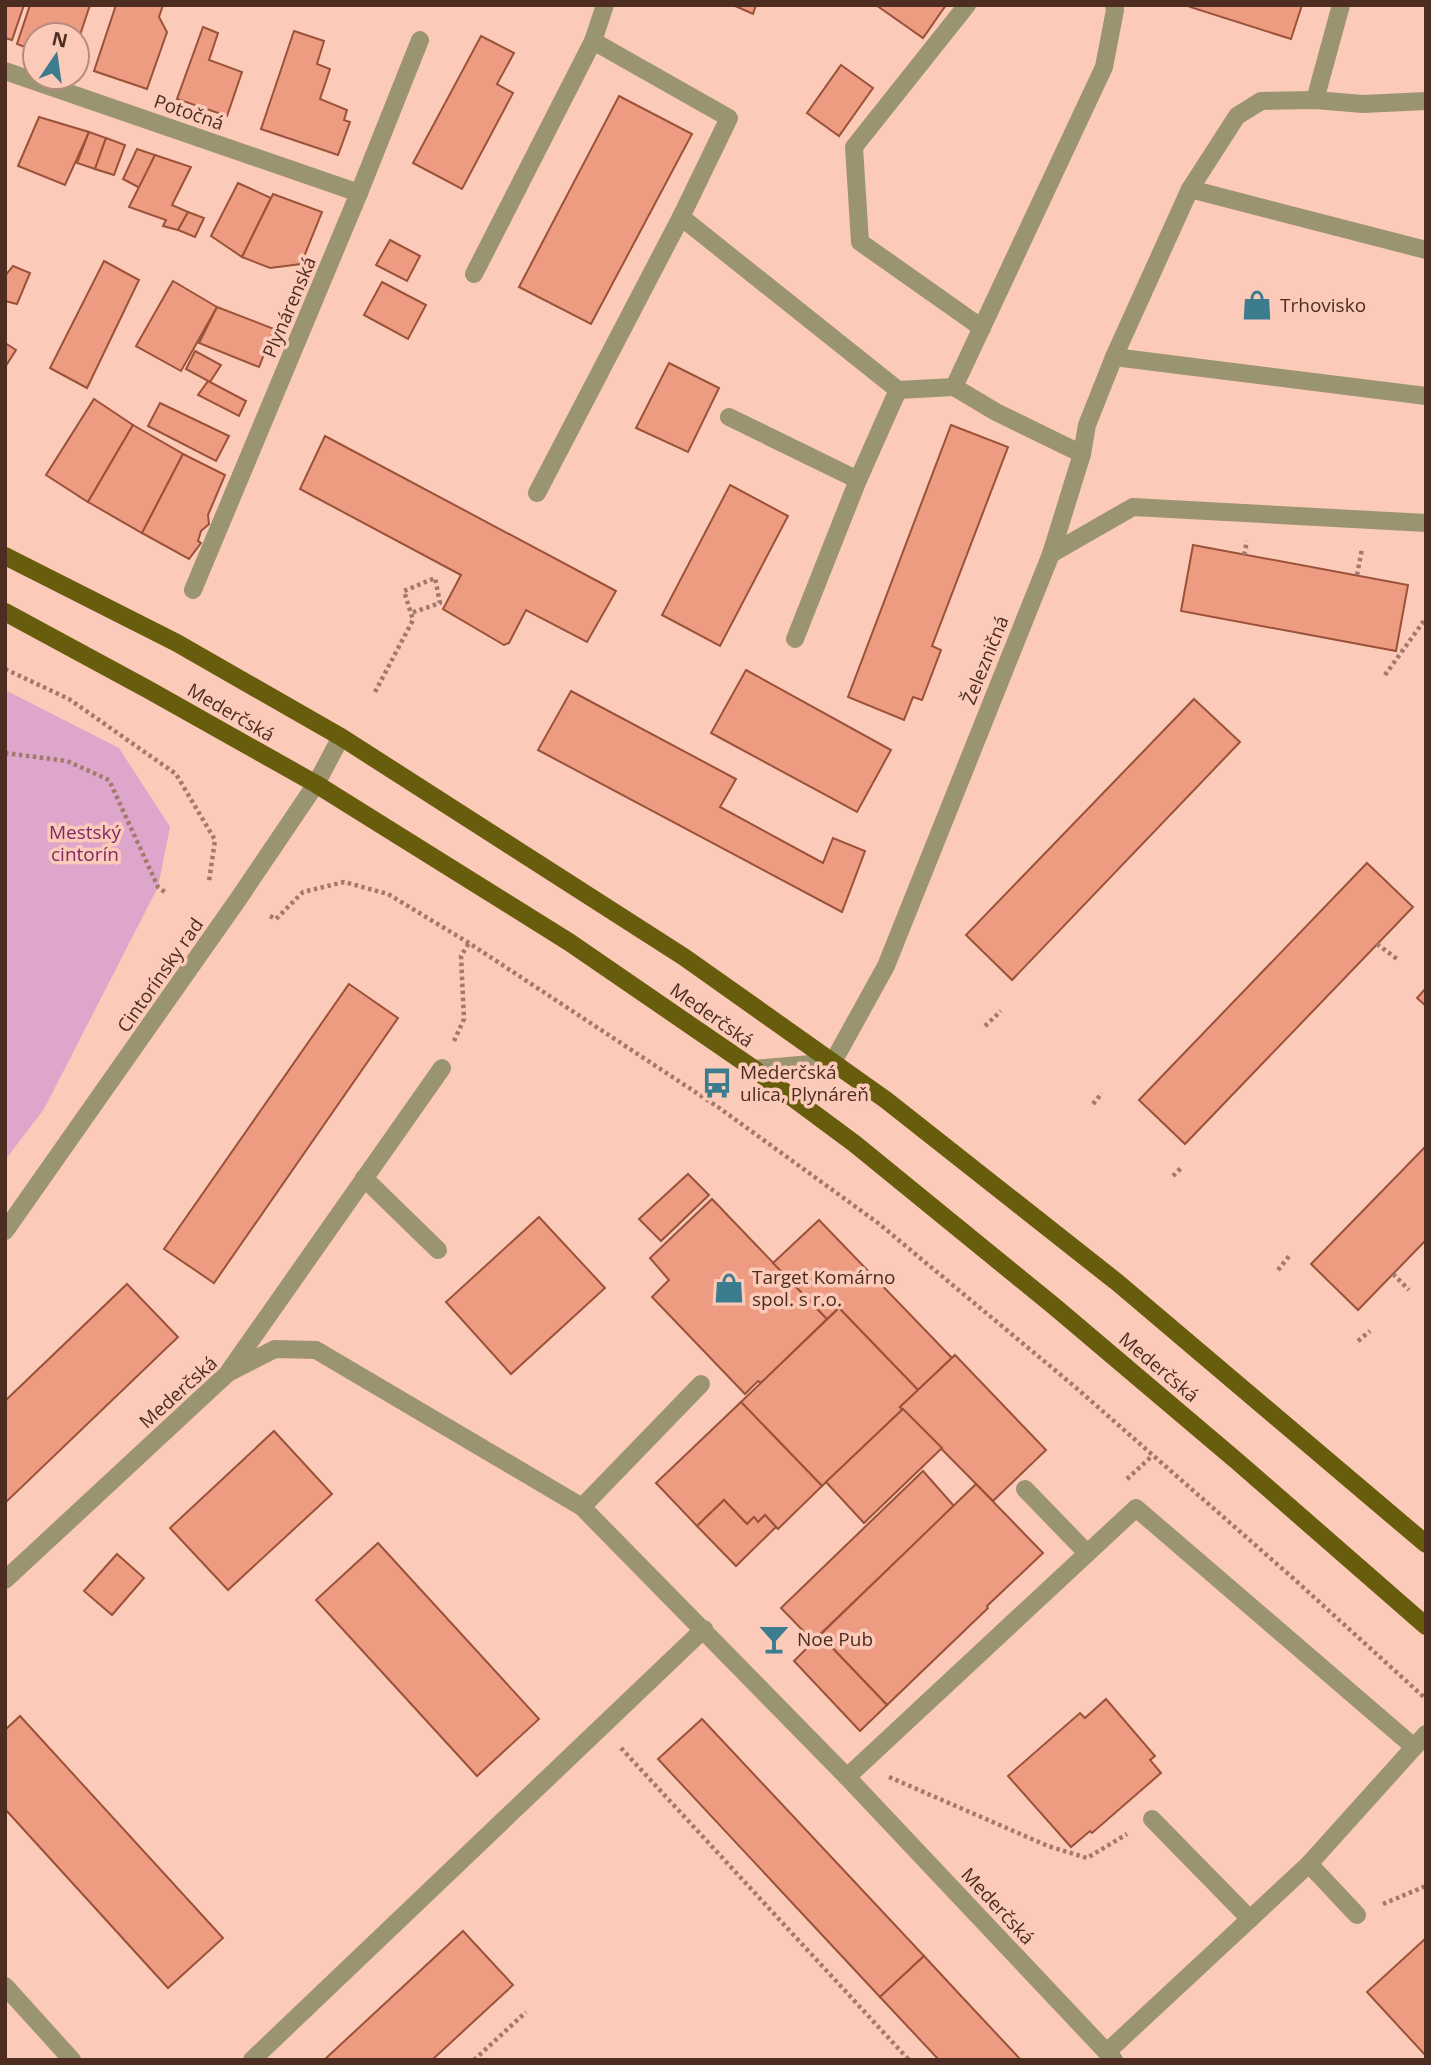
<svg xmlns="http://www.w3.org/2000/svg" width="1431" height="2065" font-family="'Open Sans',sans-serif">
<style>
.green{fill:#dda6ca}
.building{fill:#ed9c81;stroke:#9a5239;stroke-width:2}
.lines{fill:none;stroke-linecap:round;stroke-linejoin:round}
.path{stroke:#a27a6c;stroke-width:4.5;stroke-dasharray:3.5 3.5;stroke-linecap:butt}
.minor{stroke:#9a9471;stroke-width:18}
.major{stroke:#685c0d;stroke-width:18}
.labels{text-anchor:middle;dominant-baseline:central;stroke-width:7;stroke-linejoin:round;paint-order:stroke}
.street-label{font-size:19px;fill:#4d2d22;stroke:#fccab9}
.poi-label{font-size:19px;fill:#4d2d22;stroke:#fccab9;text-anchor:start}
.park-label{font-size:19px;fill:#802a69;stroke:#fccab9}
</style>
<rect width="100%" height="100%" fill="#fccab9"/>
<polygon class="green" points="5,690 119,748 170,827 158,887 44,1109 5,1160"/>
<g class="building">
<polygon points="5,5 24,5 12,40 5,38"/>
<polygon points="30,5 90,5 77,44 77,35 35,35 35,51 17,44"/>
<polygon points="116,5 163,5 159,17 167,32 147,89 94,71"/>
<polygon points="733,5 756,5 753,14"/>
<polygon points="876,5 946,5 923,38"/>
<polygon points="1191,5 1302,5 1291,39 1190,7"/>
<polygon points="203,27 218,33 209,60 242,72 227,116 177,99"/>
<polygon points="294,31 324,41 317,64 330,69 320,99 347,110 344,120 350,122 338,155 261,129"/>
<polygon points="481,36 514,53 497,84 513,93 462,189 413,163"/>
<polygon points="841,65 873,88 839,136 807,113"/>
<polygon points="619,96 692,134 591,324 519,287"/>
<polygon points="39,117 89,132 65,185 18,166"/>
<polygon points="89,132 106,138 95,169 77,163"/>
<polygon points="106,138 125,145 114,175 95,169"/>
<polygon points="137,149 155,155 140,188 123,179"/>
<polygon points="155,155 191,167 172,205 188,212 178,230 163,226 166,220 129,207"/>
<polygon points="238,183 271,198 242,257 211,236"/>
<polygon points="273,194 322,212 301,264 270,268 242,257"/>
<polygon points="188,212 204,218 195,237 178,230"/>
<polygon points="390,240 420,256 407,281 376,265"/>
<polygon points="104,261 139,280 87,388 50,368"/>
<polygon points="13,266 30,273 17,304 5,301 5,276"/>
<polygon points="173,281 217,307 181,371 136,346"/>
<polygon points="382,282 426,305 408,339 364,315"/>
<polygon points="217,307 274,329 259,367 199,343"/>
<polygon points="5,343 16,350 5,367"/>
<polygon points="195,351 221,365 210,382 186,369"/>
<polygon points="669,363 719,388 688,452 636,428"/>
<polygon points="208,381 246,401 239,416 198,395"/>
<polygon points="94,399 133,425 88,502 46,475"/>
<polygon points="160,403 229,436 216,461 148,426"/>
<polygon points="133,425 183,454 142,533 88,502"/>
<polygon points="951,425 1008,447 932,646 941,650 922,700 913,697 904,720 848,697"/>
<polygon points="325,436 616,591 587,642 526,610 509,643 504,645 443,609 461,575 300,489"/>
<polygon points="183,454 225,475 208,515 209,524 201,531 198,541 201,543 189,559 142,533"/>
<polygon points="730,485 788,516 720,646 662,615"/>
<polygon points="1193,545 1408,585 1396,651 1181,611"/>
<polygon points="746,670 891,750 857,812 711,733"/>
<polygon points="571,691 736,779 720,807 823,863 833,838 865,851 842,912 538,750"/>
<polygon points="1194,699 1240,742 1012,980 966,935"/>
<polygon points="1367,863 1413,907 1185,1144 1139,1100"/>
<polygon points="349,984 398,1018 214,1283 164,1249"/>
<polygon points="1426,988 1426,1006 1417,998"/>
<polygon points="1426,1146 1426,1240 1358,1310 1311,1264"/>
<polygon points="688,1174 709,1195 661,1241 639,1219"/>
<polygon points="712,1199 827,1319 761,1383 758,1381 745,1394 652,1297 669,1280 650,1258"/>
<polygon points="539,1217 605,1288 511,1374 446,1302"/>
<polygon points="819,1220 952,1358 918,1390 839,1308 827,1319 773,1263"/>
<polygon points="127,1284 178,1337 5,1503 5,1401"/>
<polygon points="839,1308 918,1390 900,1407 903,1409 822,1486 741,1402"/>
<polygon points="955,1355 1046,1450 993,1501 900,1407"/>
<polygon points="741,1402 822,1486 778,1529 765,1515 758,1522 754,1517 747,1524 724,1500 697,1526 656,1483"/>
<polygon points="903,1409 942,1448 864,1523 826,1482"/>
<polygon points="274,1431 332,1494 228,1590 170,1528"/>
<polygon points="923,1471 954,1506 813,1641 781,1608"/>
<polygon points="976,1484 1043,1553 987,1606 988,1608 887,1705 820,1635"/>
<polygon points="724,1500 747,1524 754,1517 758,1522 765,1515 776,1527 736,1566 697,1526"/>
<polygon points="378,1543 539,1719 477,1776 316,1600"/>
<polygon points="117,1554 144,1578 112,1615 84,1591"/>
<polygon points="820,1635 887,1705 860,1731 794,1661"/>
<polygon points="1106,1699 1155,1756 1150,1760 1161,1773 1092,1833 1090,1831 1071,1847 1008,1776 1080,1713 1085,1718"/>
<polygon points="20,1716 223,1938 168,1988 5,1809 5,1730"/>
<polygon points="702,1719 924,1956 880,1997 658,1759"/>
<polygon points="463,1931 513,1985 432,2060 324,2060"/>
<polygon points="1426,1938 1426,2056 1367,1992"/>
<polygon points="924,1956 962,1997 1021,2060 939,2060 880,1997"/>
</g>
<g class="lines">
<g class="path">
<polyline points="1244,555 1247,541"/>
<polyline points="1357,575 1362,549"/>
<polyline points="5,669 69,699 176,774 215,840 209,881"/>
<polyline points="1385,675 1426,618"/>
<polyline points="375,692 413,620 404,591 435,578 440,603 411,613"/>
<polyline points="5,753 67,761 109,780 158,887 166,893"/>
<polyline points="270,916 276,919 303,892 344,882 388,894 469,943 718,1107 878,1223 1074,1386 1294,1579 1426,1699"/>
<polyline points="1377,944 1397,959"/>
<polyline points="985,1026 1001,1011"/>
<polyline points="454,1041 464,1019 461,956 469,943"/>
<polyline points="1093,1104 1102,1093"/>
<polyline points="1173,1176 1181,1168"/>
<polyline points="1278,1270 1290,1255"/>
<polyline points="1393,1274 1409,1290"/>
<polyline points="1358,1341 1370,1331"/>
<polyline points="1127,1479 1152,1456"/>
<polyline points="621,1748 909,2060"/>
<polyline points="889,1777 1048,1846 1087,1858 1127,1834"/>
<polyline points="1383,1904 1426,1886"/>
<polyline points="474,2060 526,2012"/>
</g>
<g class="minor">
<polyline points="967,5 854,147 860,242 982,328"/>
<polyline points="5,71 359,193"/>
<polyline points="1315,100 1341,5"/>
<polyline points="1190,189 1237,116 1261,101 1315,100 1363,104 1426,101"/>
<polyline points="681,217 898,390"/>
<polyline points="474,274 593,41 605,5"/>
<polyline points="1114,357 1426,396"/>
<polyline points="729,417 858,480"/>
<polyline points="1082,454 996,412 954,387 1104,67 1115,10 1114,5"/>
<polyline points="537,493 681,217 729,118 593,41"/>
<polyline points="1051,554 1082,454 1087,425 1114,357 1190,189 1426,250"/>
<polyline points="193,590 359,193 420,40"/>
<polyline points="795,639 858,480 898,390 954,387"/>
<polyline points="754,1069 833,1062 886,966 1051,554 1133,507 1426,523"/>
<polyline points="364,1178 438,1250"/>
<polyline points="5,1231 239,898 316,784 341,737"/>
<polyline points="230,1370 442,1068"/>
<polyline points="1025,1489 1087,1553"/>
<polyline points="582,1507 701,1384"/>
<polyline points="5,1580 228,1373 275,1349 316,1350 582,1507 847,1777 1114,2060"/>
<polyline points="847,1777 1136,1508 1414,1747"/>
<polyline points="1152,1819 1250,1919"/>
<polyline points="1309,1864 1357,1915"/>
<polyline points="5,1986 72,2060"/>
<polyline points="1107,2052 1309,1864 1426,1734"/>
<polyline points="252,2060 704,1629"/>
</g>
<g class="major">
<polyline points="5,556 177,643 341,737 684,957 886,1100 1118,1283 1426,1544"/>
<polyline points="5,612 149,690 316,784 569,942 754,1069 855,1144 1055,1307 1238,1462 1426,1626"/>
</g>
</g>
<defs>
<g id="shop-bare" transform="scale(2.415)"><path d="M-5-2.5h2.3a2.7 3.5 0 0 1 5.4 0H5L5.5 6h-11ZM-1.5-2.5h3a1.5 2.3 0 0 0-3 0Z" fill="#3b7c8f" stroke="#fccab9" stroke-width="2.5" paint-order="stroke"/></g>
<g id="bus-bare" transform="scale(2.415)"><path d="M-5-6H5V4H4V6H2V4H-2V6H-4V4H-5ZM-3.5-4V0h7V-4ZM-3.5 1.2v1.5H-2V1.2ZM2 1.2v1.5H3.5V1.2Z" fill="#3b7c8f" stroke="#fccab9" stroke-width="2.5" paint-order="stroke"/></g>
<g id="bar-bare" transform="scale(2.415)"><path d="M-6-5H6L.8 .8V4.5H3.5V6h-7V4.5H-.8V.8Z" fill="#3b7c8f" stroke="#fccab9" stroke-width="2.5" paint-order="stroke"/></g>
</defs>
<g fill-rule="evenodd">
<use href="#shop-bare" x="1257" y="305"/>
<use href="#bus-bare" x="717" y="1083"/>
<use href="#shop-bare" x="729" y="1288"/>
<use href="#bar-bare" x="774" y="1639"/>
</g>
<g class="labels">
<g class="street-label">
<text transform="translate(189 112) rotate(19)">Potočná</text>
<text transform="translate(289 307) rotate(-67)">Plynárenská</text>
<text transform="translate(985 660) rotate(-68)">Železničná</text>
<text transform="translate(231 712) rotate(30)">Mederčská</text>
<text transform="translate(160 975) rotate(-55)">Cintorínsky rad</text>
<text transform="translate(712 1015) rotate(35)">Mederčská</text>
<text transform="translate(1159 1367) rotate(40)">Mederčská</text>
<text transform="translate(178 1392) rotate(-42)">Mederčská</text>
<text transform="translate(998 1906) rotate(47)">Mederčská</text>
</g>
<g class="poi-label">
<text x="1280" y="305">Trhovisko</text>
<text x="740" y="1072">Mederčská<tspan x="740" dy="22">ulica, Plynáreň</tspan></text>
<text x="752" y="1277">Target Komárno<tspan x="752" dy="22">spol. s r.o.</tspan></text>
<text x="797" y="1639">Noe Pub</text>
</g>
<g class="park-label">
<text x="85" y="832">Mestský<tspan x="85" dy="22">cintorín</tspan></text>
</g>
</g>
<rect width="1431" height="2065" fill="none" stroke="#4d2d22" stroke-width="14"/>
<g transform="translate(56 56) rotate(13)"><circle r="33" fill="#fccab9" stroke="#b68b7d" stroke-width="2"/>
<path d="M0-5L12 26L0 18L-12 26Z" fill="#3b7c8f"/>
<text y="-10" font-size="19" font-weight="bold" text-anchor="middle" fill="#4d2d22">N</text>
</g>
</svg>
